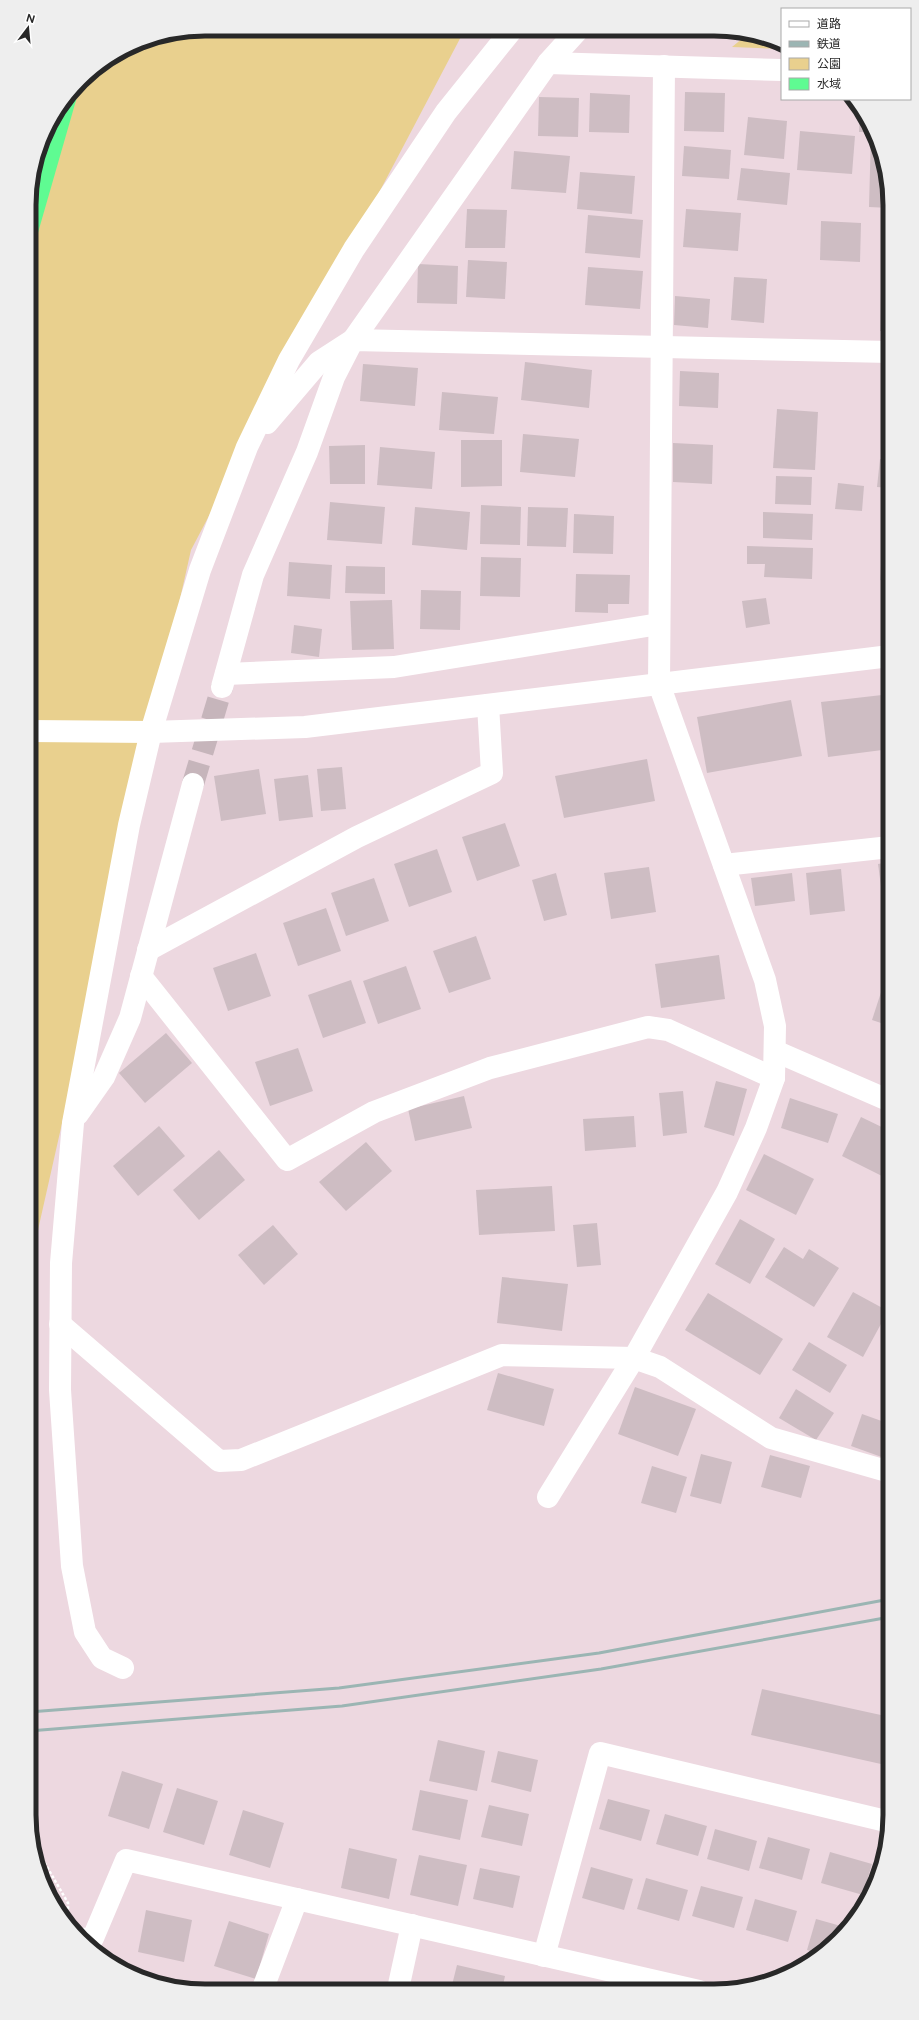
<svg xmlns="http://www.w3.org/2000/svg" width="919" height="2020" font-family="Figtree,'Noto Sans JP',sans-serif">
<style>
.green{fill:#e9d08e}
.water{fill:#5ffb92}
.building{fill:#cebdc3}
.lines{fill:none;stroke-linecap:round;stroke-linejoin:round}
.minor-tunnel{stroke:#c6b5bb;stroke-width:22;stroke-dasharray:22 11;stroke-linecap:butt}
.path{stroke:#fff;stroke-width:2.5;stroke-dasharray:3 2;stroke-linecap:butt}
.minor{stroke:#fff;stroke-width:22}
.rail{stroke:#9bb5b3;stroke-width:3}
.rim{fill:none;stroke:#282828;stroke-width:5}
</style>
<rect width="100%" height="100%" fill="#edd8e0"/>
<g class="green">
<polygon points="205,29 464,31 191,550 29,1270 29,194 47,127 89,73 138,42"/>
<polygon points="749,33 782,44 782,49 732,47"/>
<polygon points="29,1764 37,1865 29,1815"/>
</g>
<polygon class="water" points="81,83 29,264 29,194 47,127"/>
<g class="building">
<polygon points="685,92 725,93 724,132 684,131"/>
<polygon points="590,93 630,95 629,133 589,132"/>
<polygon points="539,97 579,98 578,137 538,136"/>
<polygon points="860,109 866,117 884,160 890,208 869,207 871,132 859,132"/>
<polygon points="748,117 787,121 784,159 744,155"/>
<polygon points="800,131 855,136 852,174 797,170"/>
<polygon points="684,146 731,150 729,179 682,176"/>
<polygon points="514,151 570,156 566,193 511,189"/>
<polygon points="741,168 790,173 787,205 737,200"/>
<polygon points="580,172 635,176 632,214 577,209"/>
<polygon points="467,209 507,210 505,248 465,248"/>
<polygon points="686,209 741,213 738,251 683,247"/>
<polygon points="588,215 643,220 640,258 585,253"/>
<polygon points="821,221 861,223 860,262 820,260"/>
<polygon points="468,260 507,262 505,299 466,297"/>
<polygon points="418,264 458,266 457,304 417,303"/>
<polygon points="588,267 643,271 640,309 585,305"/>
<polygon points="734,277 767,279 764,323 731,320"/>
<polygon points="881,293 890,293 890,332 880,331"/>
<polygon points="675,296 710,299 708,328 674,325"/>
<polygon points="525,362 592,370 589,408 521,400"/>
<polygon points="363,364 418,368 415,406 360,401"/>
<polygon points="680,371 719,373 718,408 679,406"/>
<polygon points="442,392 498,397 494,434 439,430"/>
<polygon points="777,409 818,412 815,470 773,468"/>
<polygon points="887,410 890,410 890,437 885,437"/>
<polygon points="523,434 579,439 575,477 520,472"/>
<polygon points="461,440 502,440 502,486 461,487"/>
<polygon points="673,443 713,445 712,484 673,482"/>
<polygon points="365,445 365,484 330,484 329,446"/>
<polygon points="380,447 435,452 432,489 377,485"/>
<polygon points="880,459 890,460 890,488 877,487"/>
<polygon points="776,476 812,477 811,505 775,504"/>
<polygon points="838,483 864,486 862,511 835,509"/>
<polygon points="330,502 385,507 382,544 327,540"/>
<polygon points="481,505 521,507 520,545 480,544"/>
<polygon points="415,507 470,512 467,550 412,545"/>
<polygon points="528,507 568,508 566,547 527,546"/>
<polygon points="763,512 813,514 812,540 763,538"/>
<polygon points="574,514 614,516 613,554 573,553"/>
<polygon points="884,523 890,524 890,581 880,580"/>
<polygon points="747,546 813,548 812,579 764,577 765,564 747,564"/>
<polygon points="481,557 521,558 520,597 480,596"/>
<polygon points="289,562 332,565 330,599 287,596"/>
<polygon points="346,566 385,567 385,594 345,593"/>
<polygon points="576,574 630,575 629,604 608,604 608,613 575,612"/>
<polygon points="421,590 461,591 460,630 420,629"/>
<polygon points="766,598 770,624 746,628 742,601"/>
<polygon points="392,600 394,649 352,650 350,601"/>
<polygon points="294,625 322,629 319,657 291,653"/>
<polygon points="882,695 890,749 828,757 821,702"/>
<polygon points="791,700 802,756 707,773 697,717"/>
<polygon points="647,759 655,801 564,818 555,776"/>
<polygon points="342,767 346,809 321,811 317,769"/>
<polygon points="259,769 266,814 221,821 214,776"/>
<polygon points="308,775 313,817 279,821 274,779"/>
<polygon points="505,823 520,866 477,881 462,837"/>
<polygon points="437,849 452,892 409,907 394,864"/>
<polygon points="890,862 890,909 884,909 878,864"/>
<polygon points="649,867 656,912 611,919 604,873"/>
<polygon points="841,869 845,911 810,915 806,873"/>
<polygon points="556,873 567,915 544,921 532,880"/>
<polygon points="792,873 795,901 755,906 751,878"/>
<polygon points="374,878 389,921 346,936 331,893"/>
<polygon points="326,908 341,951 298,966 283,923"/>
<polygon points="476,936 491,979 449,993 433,951"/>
<polygon points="256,953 271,996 228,1011 213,968"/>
<polygon points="719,955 725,999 661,1008 655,964"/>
<polygon points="406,966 421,1009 378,1024 363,981"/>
<polygon points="886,977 890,978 890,1026 872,1020"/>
<polygon points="351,980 366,1023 323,1038 308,995"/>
<polygon points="166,1033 192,1063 145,1103 119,1073"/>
<polygon points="298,1048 313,1091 270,1106 255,1062"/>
<polygon points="716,1081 747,1089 734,1136 704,1127"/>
<polygon points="683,1091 687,1133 663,1136 659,1093"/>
<polygon points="464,1096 472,1128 415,1141 408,1109"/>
<polygon points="790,1098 838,1114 828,1143 781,1128"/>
<polygon points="634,1116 636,1147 585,1151 583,1119"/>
<polygon points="861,1117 890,1131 888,1179 842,1156"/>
<polygon points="159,1126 185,1156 138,1196 113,1166"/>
<polygon points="366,1142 392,1171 346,1211 319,1182"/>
<polygon points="219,1150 245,1180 199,1220 173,1190"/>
<polygon points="764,1154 814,1179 796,1215 746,1190"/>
<polygon points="552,1186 555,1231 479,1235 476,1190"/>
<polygon points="740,1219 775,1239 750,1284 715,1264"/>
<polygon points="597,1223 601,1265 577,1267 573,1225"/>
<polygon points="273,1225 298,1254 264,1285 238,1255"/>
<polygon points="784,1247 803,1259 809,1249 839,1268 814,1307 765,1277"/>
<polygon points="502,1277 568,1284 562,1331 497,1323"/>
<polygon points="853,1292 888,1311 863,1357 827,1337"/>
<polygon points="708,1293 783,1339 760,1375 685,1330"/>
<polygon points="809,1342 847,1365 830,1393 792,1370"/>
<polygon points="498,1373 554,1389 544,1426 487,1410"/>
<polygon points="635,1387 696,1409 678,1456 618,1434"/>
<polygon points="796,1389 834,1413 816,1440 779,1418"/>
<polygon points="862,1414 890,1424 890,1460 851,1446"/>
<polygon points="701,1454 732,1462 721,1504 690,1496"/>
<polygon points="770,1455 810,1466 801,1498 761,1487"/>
<polygon points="652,1466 687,1477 676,1513 641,1503"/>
<polygon points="762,1689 890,1717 890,1766 751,1735"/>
<polygon points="438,1740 485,1751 477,1791 429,1781"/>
<polygon points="498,1751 538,1760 531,1792 491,1782"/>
<polygon points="122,1771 163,1784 149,1829 108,1816"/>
<polygon points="177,1788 218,1801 204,1845 163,1832"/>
<polygon points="420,1790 468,1800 460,1840 412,1830"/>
<polygon points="608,1799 650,1810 641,1841 599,1829"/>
<polygon points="489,1805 529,1814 522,1846 481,1837"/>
<polygon points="243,1810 284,1823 270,1868 229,1855"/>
<polygon points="665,1814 707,1826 698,1856 656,1844"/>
<polygon points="715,1829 757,1841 749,1871 707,1859"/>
<polygon points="768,1837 810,1849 802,1880 759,1868"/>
<polygon points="349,1848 397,1859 389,1899 341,1888"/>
<polygon points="830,1852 872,1864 863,1895 821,1883"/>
<polygon points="419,1855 467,1865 458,1906 410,1895"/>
<polygon points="591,1867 633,1879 624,1910 582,1898"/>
<polygon points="480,1868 520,1876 513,1908 473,1899"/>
<polygon points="646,1878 688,1890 679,1921 637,1909"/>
<polygon points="701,1886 743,1897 734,1928 692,1916"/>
<polygon points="755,1899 797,1911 788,1942 746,1930"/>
<polygon points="146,1910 192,1920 184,1962 138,1952"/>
<polygon points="816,1919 848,1928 820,1954 807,1950"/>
<polygon points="229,1921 269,1934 256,1979 214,1966"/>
<polygon points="457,1965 505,1976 502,1990 451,1989"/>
</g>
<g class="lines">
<polyline class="minor-tunnel" points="193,784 222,687"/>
<g class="path">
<polyline points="29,1458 35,1446"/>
<polyline points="32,1841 68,1903 68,1915"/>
</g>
<g class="minor">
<polyline points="548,63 782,70"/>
<polyline points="267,423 319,362 353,340 890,352"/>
<polyline points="226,674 394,667 659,624"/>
<polyline points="222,687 253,575 307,452 334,377 353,340 548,63 577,31"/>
<polyline points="29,731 151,732 305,727 890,656"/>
<polyline points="724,865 890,847"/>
<polyline points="148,950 357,837 492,773 488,705"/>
<polyline points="141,976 287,1160 374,1112 490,1068 648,1027 668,1030 774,1078"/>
<polyline points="775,1051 890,1101"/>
<polyline points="78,1114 104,1077 130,1018 193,784"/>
<polyline points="60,1324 219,1461 241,1460 502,1355 634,1358 660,1367 771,1438 890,1472"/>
<polyline points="548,1497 634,1358 727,1192 756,1128 774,1078 775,1026 765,980 659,684 664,66"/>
<polyline points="123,1668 102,1658 85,1632 72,1566 60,1390 61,1263 73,1123 129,825 151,732 200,570 247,447 289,360 354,249 446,112 511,31"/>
<polyline points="82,1939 93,1938 126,1860 699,1991"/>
<polyline points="544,1956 600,1753 890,1822"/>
<polyline points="263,1988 297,1899"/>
<polyline points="398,1989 412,1925"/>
</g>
<g class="rail">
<polyline points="29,1712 339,1688 599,1653 890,1599"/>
<polyline points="29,1731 342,1706 601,1669 890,1617"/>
</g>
</g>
<path d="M0 0H919V2020H0ZM205 36H714A169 169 0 0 1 883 205V1815A169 169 0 0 1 714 1984H205A169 169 0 0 1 36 1815V205A169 169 0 0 1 205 36Z" fill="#eee" fill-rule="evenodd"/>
<path class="rim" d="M205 36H714A169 169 0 0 1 883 205V1815A169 169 0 0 1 714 1984H205A169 169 0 0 1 36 1815V205A169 169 0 0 1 205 36Z"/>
<rect x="781" y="8" width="130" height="92" fill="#ffffff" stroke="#a9a9a9"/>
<rect x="789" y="21" width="20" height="6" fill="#ffffff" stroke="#a9a9a9"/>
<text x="817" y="28" font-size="12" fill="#282828">道路</text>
<rect x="789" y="41" width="20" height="6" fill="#9bb5b3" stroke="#a9a9a9"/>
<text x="817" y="48" font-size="12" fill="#282828">鉄道</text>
<rect x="789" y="58" width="20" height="12" fill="#e9d08e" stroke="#a9a9a9"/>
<text x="817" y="68" font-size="12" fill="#282828">公園</text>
<rect x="789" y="78" width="20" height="12" fill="#5ffb92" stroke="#a9a9a9"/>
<text x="817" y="88" font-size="12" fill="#282828">水域</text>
<g transform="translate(28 28) rotate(16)" stroke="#ffffff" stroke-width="3" paint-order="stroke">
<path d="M0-3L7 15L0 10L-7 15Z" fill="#282828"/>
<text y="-6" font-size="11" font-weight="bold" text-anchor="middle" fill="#282828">N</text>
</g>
</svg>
